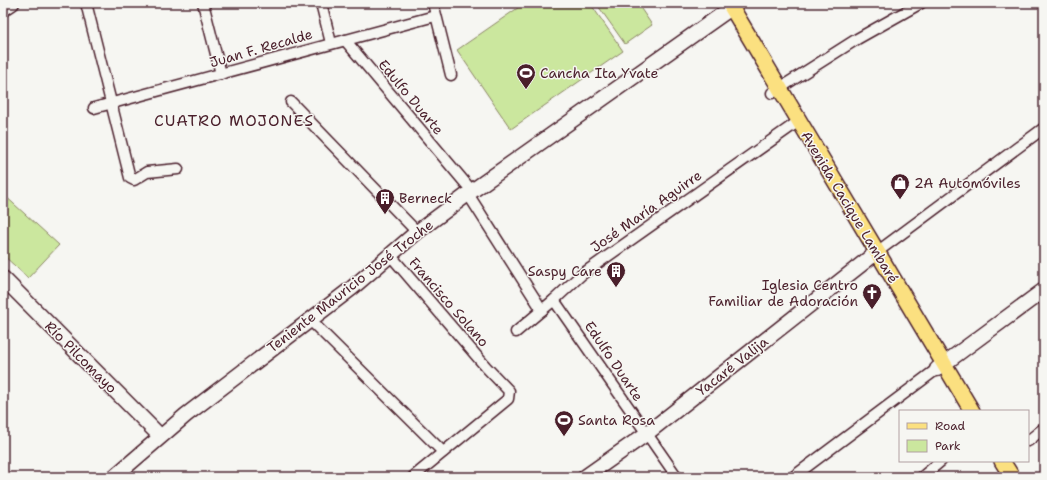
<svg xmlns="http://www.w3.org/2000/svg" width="1047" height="480" font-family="'Shantell Sans',sans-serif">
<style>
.green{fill:#cbe79e;stroke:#8a8364}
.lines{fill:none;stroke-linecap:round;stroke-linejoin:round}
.street-casing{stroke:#4a1f2b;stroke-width:13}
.secondary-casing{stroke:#4a1f2b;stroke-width:17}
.primary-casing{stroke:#4a1f2b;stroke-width:18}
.street{stroke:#f6f6f2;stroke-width:10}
.secondary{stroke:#f6f6f2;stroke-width:14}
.primary{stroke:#fbe080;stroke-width:15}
.labels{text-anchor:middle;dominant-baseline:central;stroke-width:3;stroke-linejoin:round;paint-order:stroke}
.street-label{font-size:14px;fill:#4a1f2b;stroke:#f6f6f2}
.poi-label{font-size:14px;fill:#4a1f2b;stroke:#f6f6f2;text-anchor:start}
.quarter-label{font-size:16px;letter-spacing:1px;fill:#4a1f2b;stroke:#f6f6f2}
</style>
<rect width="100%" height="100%" fill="#f6f6f2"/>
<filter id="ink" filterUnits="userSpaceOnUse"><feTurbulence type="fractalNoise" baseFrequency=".025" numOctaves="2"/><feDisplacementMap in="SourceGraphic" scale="8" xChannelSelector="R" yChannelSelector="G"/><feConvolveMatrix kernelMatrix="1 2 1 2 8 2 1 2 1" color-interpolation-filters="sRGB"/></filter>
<g filter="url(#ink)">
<g class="green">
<polygon points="525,3 590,3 623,51 511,129 457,50"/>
<polygon points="596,3 637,3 652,25 625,44"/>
<polygon points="3,194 59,245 28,278 3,255"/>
</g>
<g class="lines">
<g class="street-casing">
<g id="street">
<polyline points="86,3 130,178 134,180 147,172 178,169"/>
<polyline points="203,3 221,74"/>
<polyline points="321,3 331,43"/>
<polyline points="433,3 451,75"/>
<polyline points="345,40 472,191"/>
<polyline points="772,93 857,39 921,3"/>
<polyline points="291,102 417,232"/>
<polyline points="94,108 435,16"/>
<polyline points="468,194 542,310"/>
<polyline points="877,252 1044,128"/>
<polyline points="391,256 486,367 509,391 508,399 413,477"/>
<polyline points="554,300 677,477"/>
<polyline points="310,320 443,452"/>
<polyline points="516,332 554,300 581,275 799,121"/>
<polyline points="1028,441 1044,428"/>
<polyline points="793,477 937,369"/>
<polyline points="922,477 941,461"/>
</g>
</g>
<g class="secondary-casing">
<g id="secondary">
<polyline points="3,9 12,3"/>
<polyline points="3,278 160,436"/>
<polyline points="937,369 1044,290"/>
<polyline points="114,477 186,415 352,288 417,232 472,191 731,8"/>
<polyline points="585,477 646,434 877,252"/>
</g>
</g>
<g class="primary-casing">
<g id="primary">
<polyline points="729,3 972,411"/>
<polyline points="1002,461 1012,477"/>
</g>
</g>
<use href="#street" class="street"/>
<use href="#secondary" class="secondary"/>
<use href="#primary" class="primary"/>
</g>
</g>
<defs>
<g id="stadium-pin" transform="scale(1)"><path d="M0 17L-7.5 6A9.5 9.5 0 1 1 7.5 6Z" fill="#4a1f2b" stroke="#f6f6f2"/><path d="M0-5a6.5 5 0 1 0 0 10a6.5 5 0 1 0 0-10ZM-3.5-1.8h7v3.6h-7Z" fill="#fff"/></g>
<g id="shop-pin" transform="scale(1)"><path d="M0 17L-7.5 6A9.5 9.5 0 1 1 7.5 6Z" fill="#4a1f2b" stroke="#f6f6f2"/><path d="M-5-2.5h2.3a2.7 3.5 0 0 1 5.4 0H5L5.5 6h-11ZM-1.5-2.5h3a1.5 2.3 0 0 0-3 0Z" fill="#fff"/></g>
<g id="building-pin" transform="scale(1)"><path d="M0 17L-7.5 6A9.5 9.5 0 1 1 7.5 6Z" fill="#4a1f2b" stroke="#f6f6f2"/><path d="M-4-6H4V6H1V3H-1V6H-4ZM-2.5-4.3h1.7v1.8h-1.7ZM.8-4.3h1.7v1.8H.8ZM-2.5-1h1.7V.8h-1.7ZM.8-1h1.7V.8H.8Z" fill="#fff"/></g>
<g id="church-pin" transform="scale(1)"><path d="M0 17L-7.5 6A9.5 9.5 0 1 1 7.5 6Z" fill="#4a1f2b" stroke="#f6f6f2"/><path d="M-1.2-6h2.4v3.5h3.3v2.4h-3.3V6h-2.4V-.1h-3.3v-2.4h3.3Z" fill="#fff"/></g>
</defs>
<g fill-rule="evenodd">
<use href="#stadium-pin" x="526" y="73"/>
<use href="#shop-pin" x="900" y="183"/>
<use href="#building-pin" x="385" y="198"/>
<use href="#building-pin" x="616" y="271"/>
<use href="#church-pin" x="872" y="293"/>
<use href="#stadium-pin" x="564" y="420"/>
</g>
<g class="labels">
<g class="street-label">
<text transform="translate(261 48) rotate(-16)">Juan F. Recalde</text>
<text transform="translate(411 97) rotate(50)">Edulfo Duarte</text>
<text transform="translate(850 207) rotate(59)">Avenida Cacique Lambaré</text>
<text transform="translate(646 211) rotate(-35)">José María Aguirre</text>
<text transform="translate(350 286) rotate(-38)">Teniente Mauricio José Troche</text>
<text transform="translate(449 302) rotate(49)">Francisco Solano</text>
<text transform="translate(81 357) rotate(45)">Río Pilcomayo</text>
<text transform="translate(614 361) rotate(56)">Edulfo Duarte</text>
<text transform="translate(732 366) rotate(-38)">Yacaré Valija</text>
</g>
<g class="poi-label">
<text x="540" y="73">Cancha Ita Yvate</text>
<text x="914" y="183">2A Automóviles</text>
<text x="399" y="198">Berneck</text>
<text x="602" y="271" text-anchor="end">Saspy Care</text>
<text x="858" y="285" text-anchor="end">Iglesia Centro<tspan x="858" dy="16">Familiar de Adoración</tspan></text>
<text x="578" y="420">Santa Rosa</text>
</g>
<g class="quarter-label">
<text x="234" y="120">CUATRO MOJONES</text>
</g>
</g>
<rect width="1047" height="480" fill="none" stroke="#f6f6f2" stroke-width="16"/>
<rect x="8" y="8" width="1031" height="464" fill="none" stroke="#4a1f2b" stroke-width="1.5" filter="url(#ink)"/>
<rect x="899" y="410" width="130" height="52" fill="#f6f6f2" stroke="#b1a0a2"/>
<rect x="907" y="423" width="20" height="6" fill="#fbe080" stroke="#b1a0a2"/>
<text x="935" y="430" font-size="12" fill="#4a1f2b">Road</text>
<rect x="907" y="440" width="20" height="12" fill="#cbe79e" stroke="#b1a0a2"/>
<text x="935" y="450" font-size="12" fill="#4a1f2b">Park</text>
</svg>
